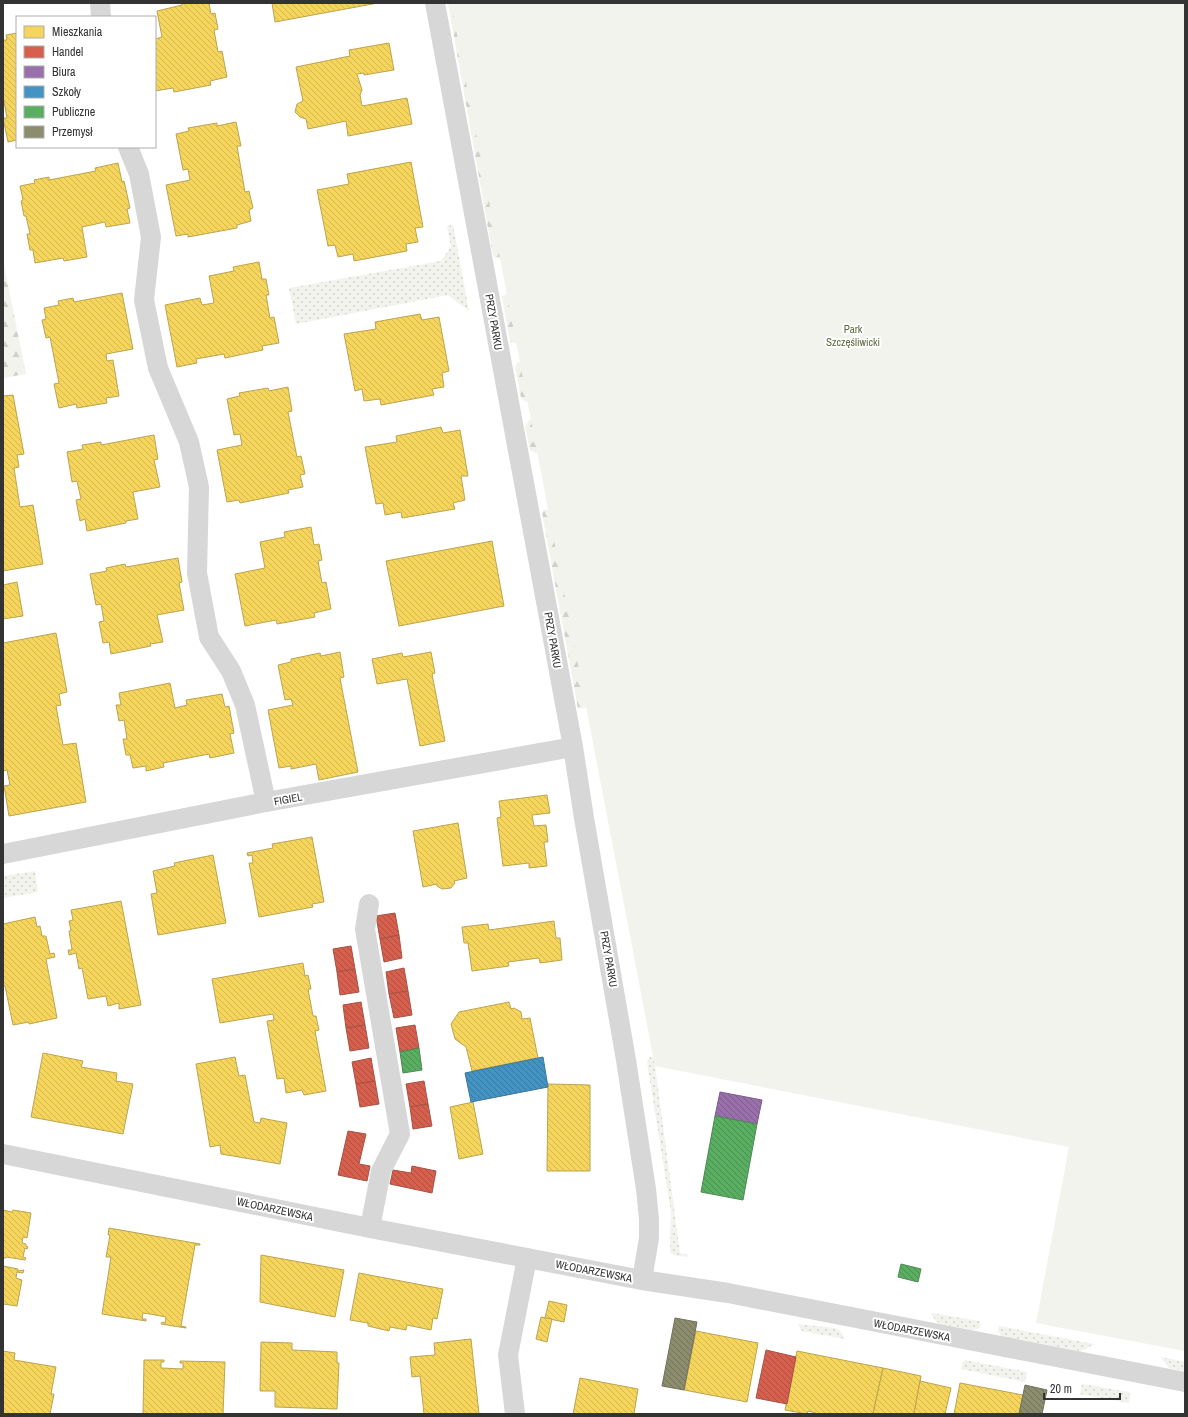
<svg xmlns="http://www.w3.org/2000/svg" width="1188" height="1417" font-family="'Archivo Narrow',sans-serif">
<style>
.grass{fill:url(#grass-dots)}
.forest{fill:url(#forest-firs)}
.green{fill:#f1f3ec}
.homes{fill:url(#homes-back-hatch);stroke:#bca450}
.shops{fill:url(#shops-back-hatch);stroke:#a55245}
.offices{fill:url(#offices-back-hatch);stroke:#7a5e87}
.schools{fill:url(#schools-back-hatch);stroke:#3e7698}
.public{fill:url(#public-back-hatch);stroke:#4e8953}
.industry{fill:url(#industry-back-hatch);stroke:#71715c}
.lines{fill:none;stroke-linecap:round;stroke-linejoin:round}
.street{stroke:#d7d7d7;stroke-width:20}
.labels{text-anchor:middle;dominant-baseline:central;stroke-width:4;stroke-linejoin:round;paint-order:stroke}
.street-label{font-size:11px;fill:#333;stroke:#fff}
.park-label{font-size:11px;fill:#606c42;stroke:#fff}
</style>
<defs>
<pattern id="grass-dots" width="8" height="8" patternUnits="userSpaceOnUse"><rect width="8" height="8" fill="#f1f3ec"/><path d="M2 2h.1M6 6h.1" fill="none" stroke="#cfd1cb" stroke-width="1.8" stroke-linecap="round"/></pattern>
<pattern id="forest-firs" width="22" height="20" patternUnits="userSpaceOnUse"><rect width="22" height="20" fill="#f1f3ec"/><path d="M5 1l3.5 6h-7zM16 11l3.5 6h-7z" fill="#cfd1cb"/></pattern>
<pattern id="homes-back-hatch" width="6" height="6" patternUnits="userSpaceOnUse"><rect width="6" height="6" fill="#f6d55c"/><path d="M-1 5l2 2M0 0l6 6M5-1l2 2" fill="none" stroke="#d3b750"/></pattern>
<pattern id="shops-back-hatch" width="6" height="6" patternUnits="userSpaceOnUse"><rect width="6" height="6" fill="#d6604d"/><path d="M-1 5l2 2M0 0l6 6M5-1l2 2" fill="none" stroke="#ae5041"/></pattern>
<pattern id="offices-back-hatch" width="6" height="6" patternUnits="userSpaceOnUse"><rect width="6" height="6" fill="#9970ab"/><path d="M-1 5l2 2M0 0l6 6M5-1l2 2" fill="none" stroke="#7d5d8c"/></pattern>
<pattern id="schools-back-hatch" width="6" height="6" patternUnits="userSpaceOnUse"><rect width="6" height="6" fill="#4393c3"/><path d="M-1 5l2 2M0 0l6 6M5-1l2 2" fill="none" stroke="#39799f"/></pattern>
<pattern id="public-back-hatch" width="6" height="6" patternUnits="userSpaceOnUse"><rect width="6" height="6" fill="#5aae61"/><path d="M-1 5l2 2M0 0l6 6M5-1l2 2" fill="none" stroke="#4b8e51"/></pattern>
<pattern id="industry-back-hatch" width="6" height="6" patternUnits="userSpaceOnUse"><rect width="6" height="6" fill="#8c8c6e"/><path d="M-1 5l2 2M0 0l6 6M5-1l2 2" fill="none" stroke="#73735b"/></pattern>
</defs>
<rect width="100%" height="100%" fill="#fff"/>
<g class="grass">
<polygon points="453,225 469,311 448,295 296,324 289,288 441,261 451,247 447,226"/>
<polygon points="35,871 38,892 3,898 3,876"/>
<polygon points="650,1057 653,1057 655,1066 680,1253 688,1255 687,1257 673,1255 670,1252 671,1212 647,1062"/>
<polygon points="931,1313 980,1321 980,1328 974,1330 940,1324 935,1320"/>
<polygon points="798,1324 835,1328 840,1331 845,1339 802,1331"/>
<polygon points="999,1326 1094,1344 1086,1349 1080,1351 1001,1336 998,1331"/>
<polygon points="1161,1357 1185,1362 1185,1371 1169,1368"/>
<polygon points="965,1360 1027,1372 1025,1382 961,1369 963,1362"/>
<polygon points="1082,1384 1129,1392 1130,1395 1129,1403 1080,1394"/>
</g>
<g class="forest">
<polygon points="448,3 526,3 597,705 578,709 542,513 544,510 560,507 549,450 535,453 530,450 525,426 529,420 544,418 540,399 526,402 521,398 515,367 518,362 534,359 518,344 510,342 502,297 510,292 513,256 497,259 493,256"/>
<polygon points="3,260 26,374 3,378"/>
</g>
<polygon class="green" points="451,3 1185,3 1185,1351 1036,1323 1069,1147 655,1066"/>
<g class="homes">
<polygon points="182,3 209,3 211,14 215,13 218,29 214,30 218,52 222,51 227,77 210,81 211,85 174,92 173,88 155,91 155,39 162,37 157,11 182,5"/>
<polygon points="272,3 378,3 275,22"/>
<polygon points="17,33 17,140 8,142 3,118 7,118 3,96 3,40 7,40 6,35"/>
<polygon points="389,43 394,70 364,75 364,73 357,74 362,90 360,95 362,106 407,98 412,124 348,136 346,121 308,129 306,119 300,117 295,112 297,104 303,101 296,67 350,56 349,50"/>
<polygon points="236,122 241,146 237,146 245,192 249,191 253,208 249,210 251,221 237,225 237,228 188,237 188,234 176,236 166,185 190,180 188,169 183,170 176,134 189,131 188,128 217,123 217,126"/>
<polygon points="411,162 423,227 415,228 418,242 406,244 407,251 354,261 353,254 338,257 335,245 328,246 317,190 349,184 347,174"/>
<polygon points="118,163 122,182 124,181 130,208 127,209 130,223 106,227 105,222 82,227 87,257 64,261 63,258 35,263 33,250 30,250 27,234 30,234 26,216 24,216 21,201 23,200 20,186 35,183 34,180 49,177 49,180 96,171 95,168"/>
<polygon points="259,262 262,279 266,279 269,295 266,295 270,318 274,317 279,343 262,346 263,350 225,358 224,354 196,359 197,363 177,367 165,305 200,298 202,305 214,303 209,276 234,271 233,267"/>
<polygon points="122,293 133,349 106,354 107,361 113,360 119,396 106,398 107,403 77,408 76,404 59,408 54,384 59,383 50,337 46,338 42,320 46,319 44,308 59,305 58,301 73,298 74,302"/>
<polygon points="420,314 422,320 439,317 449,371 442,373 444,387 432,389 434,395 381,405 380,399 364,401 362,389 355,391 344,334 376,329 375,322"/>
<polygon points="288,387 292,411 288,412 297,457 301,456 305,474 300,475 303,487 288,490 289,493 240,503 239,500 227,502 217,450 242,445 240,434 234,435 227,399 240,396 239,393 268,388 269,391"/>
<polygon points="13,395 24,454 17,455 19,467 14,468 20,507 33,505 43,564 3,571 3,396"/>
<polygon points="441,427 443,433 460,430 468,476 461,476 465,500 453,503 455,509 402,518 401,512 385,515 383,503 376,504 365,447 397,442 396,436"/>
<polygon points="154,435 158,459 154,460 160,487 133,492 138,519 126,521 126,523 87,531 85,519 80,521 76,500 81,499 77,481 72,482 67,452 83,449 82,445 101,442 101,445"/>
<polygon points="311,527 314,545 319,544 322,560 318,561 322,583 326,582 331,609 314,613 315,617 277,624 276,620 245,626 235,574 265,568 260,542 285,537 284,532"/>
<polygon points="492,541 504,606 399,626 386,561"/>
<polygon points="178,558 182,582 179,583 184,610 157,615 163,642 150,644 151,646 111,654 109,642 103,643 99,622 104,621 101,604 96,605 90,574 107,571 106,568 125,564 126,567"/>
<polygon points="17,582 23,616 3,619 3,585"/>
<polygon points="56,633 67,692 59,694 61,705 56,706 63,745 76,743 86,802 9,816 4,786 10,785 7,770 3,771 3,643"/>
<polygon points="340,652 344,677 340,678 358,772 319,780 316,764 291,769 291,766 279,768 268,710 293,705 291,699 285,700 278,665 291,662 291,659 320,653 321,656"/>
<polygon points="431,652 435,673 432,674 445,741 420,746 407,679 377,684 372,659 402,653 403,657"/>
<polygon points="170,683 175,708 187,705 186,700 222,694 225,707 229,706 234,733 230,734 234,753 210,758 209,754 163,763 164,767 146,771 146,766 133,768 130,755 126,755 123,739 127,739 124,720 119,721 116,705 121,705 119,693"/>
<polygon points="547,795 550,813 532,815 534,826 546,825 548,842 544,842 547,866 529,868 529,863 503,866 497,818 501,817 499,801"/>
<polygon points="458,823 467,878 454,881 455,883 451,888 442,889 437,886 437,884 423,887 413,831"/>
<polygon points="312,837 324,902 312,904 313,907 259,917 249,863 253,863 252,855 248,856 247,853 273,848 272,844"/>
<polygon points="213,855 226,923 158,935 151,894 157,893 153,871 175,866 174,863"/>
<polygon points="121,901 141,1005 119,1009 119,1003 108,1006 106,996 88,999 82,968 79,969 76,953 69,955 68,950 72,950 69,931 71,931 69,921 73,920 71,910"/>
<polygon points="35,917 37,927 40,926 42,936 46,936 50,954 54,953 55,957 46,959 57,1018 29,1024 29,1022 13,1025 5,986 3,986 3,924"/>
<polygon points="554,921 556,938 560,938 562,960 540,963 539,958 508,962 509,966 472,971 468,943 464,943 462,927 488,924 489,930"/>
<polygon points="303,963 305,976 308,975 311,989 308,989 313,1016 316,1016 319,1030 315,1031 326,1091 304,1095 302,1090 286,1093 284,1078 277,1079 267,1021 274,1020 273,1014 220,1023 212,979"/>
<polygon points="509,1002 511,1009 514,1008 521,1012 522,1019 530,1018 538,1058 472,1071 466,1047 455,1039 451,1024 459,1012"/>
<polygon points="43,1053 83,1061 81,1067 117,1073 116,1081 133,1084 123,1134 31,1117"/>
<polygon points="235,1057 239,1076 245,1075 254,1122 260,1123 261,1118 287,1123 280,1164 221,1154 220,1145 210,1147 196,1064"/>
<polygon points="548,1084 590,1085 590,1171 547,1171"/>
<polygon points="473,1102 483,1154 459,1159 450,1107"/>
<polygon points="3,1210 12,1212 13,1210 31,1213 27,1238 23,1237 22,1243 26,1244 26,1246 28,1247 27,1249 25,1248 23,1257 26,1258 25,1260 6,1257 6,1258 3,1258 3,1260"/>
<polygon points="109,1228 200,1244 200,1245 195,1245 181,1326 186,1327 186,1328 161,1324 162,1322 165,1323 166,1317 150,1314 143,1313 142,1319 146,1319 146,1321 102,1314 111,1257 106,1257 110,1235 108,1235"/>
<polygon points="261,1255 344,1270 335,1317 260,1302"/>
<polygon points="3,1266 18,1269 18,1271 24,1270 23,1273 17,1272 16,1278 22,1280 17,1306 3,1304"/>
<polygon points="359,1273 443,1289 437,1319 433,1318 431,1330 407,1325 406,1330 390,1327 389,1331 368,1326 368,1323 350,1320"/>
<polygon points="549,1301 567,1305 564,1322 545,1318"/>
<polygon points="541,1317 552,1319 547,1342 536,1339"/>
<polygon points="696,1331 758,1343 747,1402 684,1390"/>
<polygon points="471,1339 479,1414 424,1414 420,1376 412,1377 410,1357 435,1355 434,1343"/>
<polygon points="261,1342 292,1343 292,1350 337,1352 337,1363 339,1363 337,1409 275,1407 275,1391 260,1391"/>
<polygon points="3,1351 15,1353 14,1360 56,1367 51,1394 54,1394 50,1414 3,1414"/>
<polygon points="797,1351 883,1368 873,1414 815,1414 816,1413 808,1411 807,1414 785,1410"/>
<polygon points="144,1360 164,1360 164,1362 161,1362 161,1368 183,1369 183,1363 180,1363 180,1361 225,1362 223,1414 143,1414"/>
<polygon points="883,1368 921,1376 914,1414 873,1414"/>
<polygon points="580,1378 638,1389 634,1414 573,1414"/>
<polygon points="920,1381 951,1388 945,1414 914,1414"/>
<polygon points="960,1383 1023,1395 1019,1414 954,1414"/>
</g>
<g class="shops">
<polygon points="395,913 399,935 380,939 376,916"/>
<polygon points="399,935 402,958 384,962 380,939"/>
<polygon points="351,946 355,969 337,972 333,949"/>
<polygon points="404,968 408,991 389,994 386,972"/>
<polygon points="355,969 359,992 340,995 337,972"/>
<polygon points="408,991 412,1015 394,1018 389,994"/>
<polygon points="361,1002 365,1025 346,1028 343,1005"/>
<polygon points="365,1025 369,1048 350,1051 346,1028"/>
<polygon points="415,1025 419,1048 400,1052 396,1028"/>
<polygon points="371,1058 375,1081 356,1084 352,1062"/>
<polygon points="375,1081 379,1104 360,1107 356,1084"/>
<polygon points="424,1081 428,1104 410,1107 406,1084"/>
<polygon points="428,1104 432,1126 413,1129 410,1107"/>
<polygon points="348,1131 366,1134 359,1164 370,1166 367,1181 338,1175"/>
<polygon points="412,1166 436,1171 432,1193 390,1184 393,1170 411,1173"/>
<polygon points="766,1350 796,1357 787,1404 756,1398"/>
</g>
<polygon class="offices" points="720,1092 762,1100 757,1124 715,1116"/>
<polygon class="schools" points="543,1057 548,1087 471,1102 465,1073"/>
<g class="public">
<polygon points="419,1048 422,1070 403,1073 400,1052"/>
<polygon points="715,1116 757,1124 743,1200 701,1192"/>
<polygon points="901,1264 921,1269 918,1282 898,1277"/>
</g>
<g class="industry">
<polygon points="675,1318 697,1322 684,1390 662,1386"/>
<polygon points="1025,1385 1047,1390 1042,1414 1019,1414"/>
</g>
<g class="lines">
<g class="street">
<polyline points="100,3 101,17"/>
<polyline points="435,3 573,747 584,818 626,1060 646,1189 649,1219 649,1238 642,1280"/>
<polyline points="128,147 139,174 151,237 144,300 158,368 189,442 199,487 197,573 209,637 231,671 245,705 266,802"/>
<polyline points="3,854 266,802 573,747"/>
<polyline points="369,904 365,929 400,1134 381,1171 370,1228"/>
<polyline points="3,1154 370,1228 642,1280 728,1293 1185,1382"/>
<polyline points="515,1414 508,1355 527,1258"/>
</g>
</g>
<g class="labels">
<g class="street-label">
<text transform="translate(494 322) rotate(80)">PRZY PARKU</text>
<text transform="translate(553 640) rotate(80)">PRZY PARKU</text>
<text transform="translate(288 799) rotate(-10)">FIGIEL</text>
<text transform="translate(609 959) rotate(80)">PRZY PARKU</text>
<text transform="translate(275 1209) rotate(12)">WŁODARZEWSKA</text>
<text transform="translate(594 1271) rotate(11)">WŁODARZEWSKA</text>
<text transform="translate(912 1330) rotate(11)">WŁODARZEWSKA</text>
</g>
<g class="park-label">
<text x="853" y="329">Park<tspan x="853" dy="13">Szczęśliwicki</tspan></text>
</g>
</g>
<rect width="1188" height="1417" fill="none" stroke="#333333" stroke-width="8"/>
<rect x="16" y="16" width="140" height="132" fill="#ffffff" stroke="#adadad"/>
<rect x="24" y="26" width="20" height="12" fill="#f6d55c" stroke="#adadad"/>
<text x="52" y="36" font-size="12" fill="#333333">Mieszkania</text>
<rect x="24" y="46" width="20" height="12" fill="#d6604d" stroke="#adadad"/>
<text x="52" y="56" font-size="12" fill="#333333">Handel</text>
<rect x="24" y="66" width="20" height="12" fill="#9970ab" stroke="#adadad"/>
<text x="52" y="76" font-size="12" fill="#333333">Biura</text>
<rect x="24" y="86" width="20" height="12" fill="#4393c3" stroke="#adadad"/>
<text x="52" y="96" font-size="12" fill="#333333">Szkoły</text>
<rect x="24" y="106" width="20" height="12" fill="#5aae61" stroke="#adadad"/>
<text x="52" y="116" font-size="12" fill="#333333">Publiczne</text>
<rect x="24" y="126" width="20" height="12" fill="#8c8c6e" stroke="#adadad"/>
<text x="52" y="136" font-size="12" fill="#333333">Przemysł</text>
<path d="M1044 1393v6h76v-6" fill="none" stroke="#333333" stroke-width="2"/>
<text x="1050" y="1393" font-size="12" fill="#333333" stroke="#ffffff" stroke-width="3" paint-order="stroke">20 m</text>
</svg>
